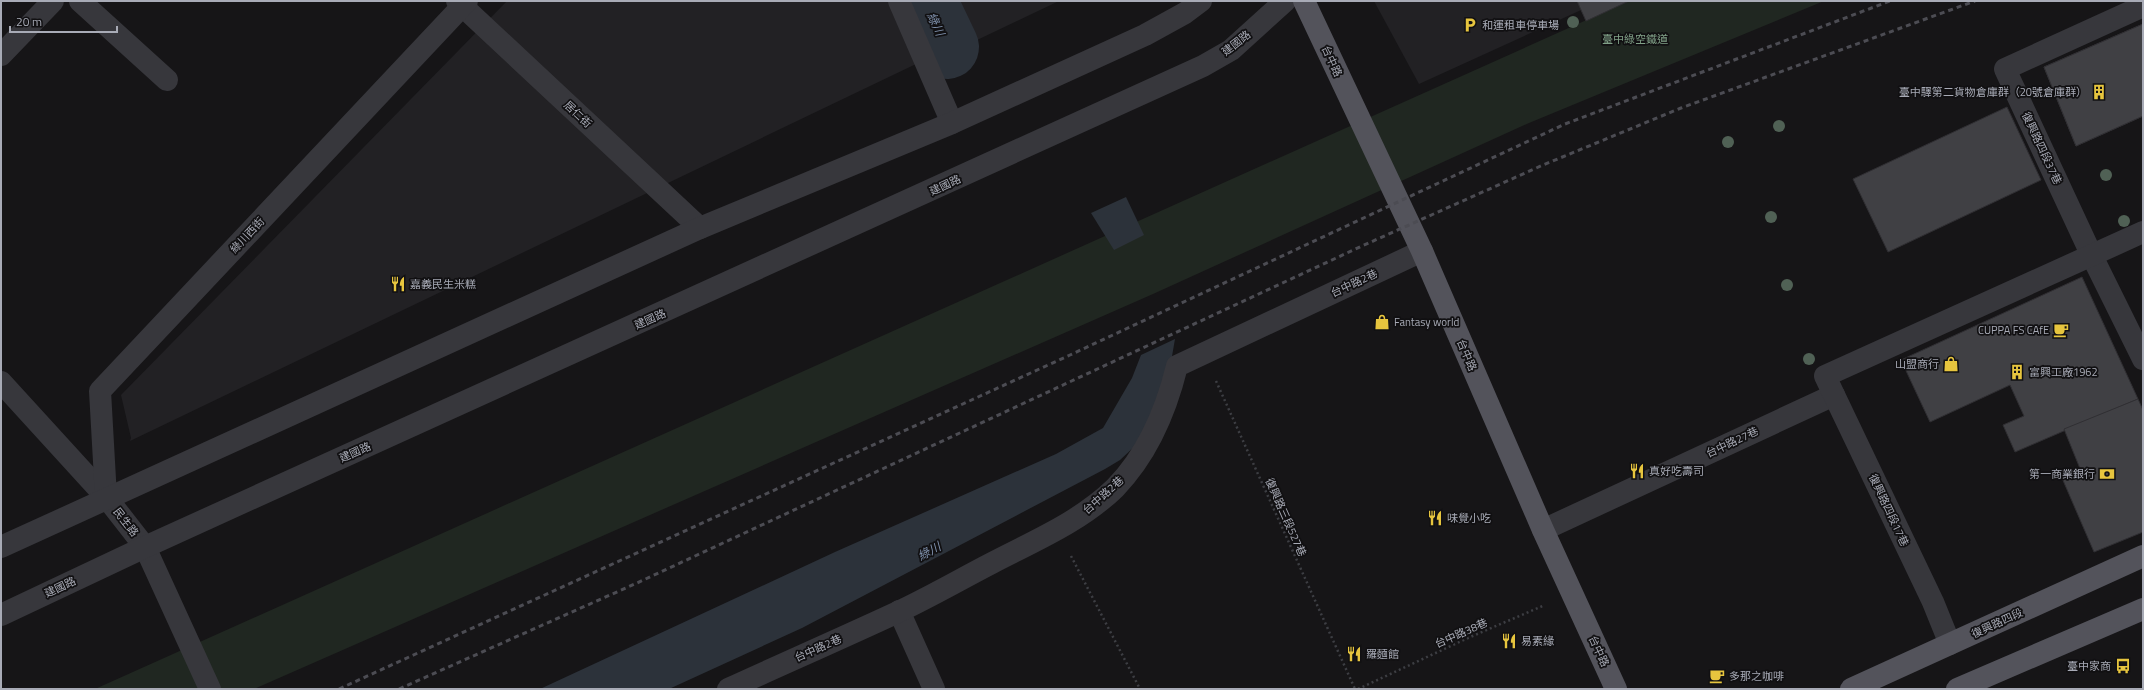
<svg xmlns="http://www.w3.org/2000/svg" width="2144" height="690" font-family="'Titillium Web','Noto Sans TC',sans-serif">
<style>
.built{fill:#222124}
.green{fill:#202721}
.water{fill:#2c323a}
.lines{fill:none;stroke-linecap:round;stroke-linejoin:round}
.river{stroke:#2c323a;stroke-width:64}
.building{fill:#404044;stroke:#302f33}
.path{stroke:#3d3e43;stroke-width:2.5;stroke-dasharray:2 3;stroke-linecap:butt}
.minor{stroke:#37373c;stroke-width:22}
.major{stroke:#53535b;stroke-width:22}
.rail{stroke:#4c4c53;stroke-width:3;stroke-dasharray:5 4;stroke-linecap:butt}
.tree{fill:#506155}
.labels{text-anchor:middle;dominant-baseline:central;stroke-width:3.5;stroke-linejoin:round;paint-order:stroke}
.poi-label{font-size:11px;fill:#a8abb6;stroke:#111012;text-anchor:start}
.park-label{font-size:11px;fill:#80a087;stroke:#111012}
.street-label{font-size:11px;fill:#a8abb6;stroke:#111012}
.water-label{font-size:12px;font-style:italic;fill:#8193af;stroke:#111012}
</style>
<rect width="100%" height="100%" fill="#161517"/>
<g class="built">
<polygon points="507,1 889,1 916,64 130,441 131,438 121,395"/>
<polygon points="955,1 1059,1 975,41"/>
<polygon points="1374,1 1601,1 1419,84"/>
</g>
<polygon class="green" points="1629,1 1824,1 1529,123 1153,294 254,689 95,689"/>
<g class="water">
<polygon points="1126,197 1144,235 1114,250 1091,213"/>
<polygon points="1175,339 1167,385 1135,446 1120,460 1105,469 802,628 669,689 540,689 835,552 1056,454 1103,428 1132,378 1141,355"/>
</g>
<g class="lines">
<polyline class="river" points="925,1 947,47"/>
</g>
<g class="building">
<polygon points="1577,1 1629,1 1586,21"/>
<polygon points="2143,24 2143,116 2076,146 2044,67"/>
<polygon points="2143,24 2143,116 2076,146 2044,67"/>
<polygon points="2007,107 2041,180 1888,252 1853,179"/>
<polygon points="2082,277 2138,399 2015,452 2003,425 2024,416 2010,385 1930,422 1901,360"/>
<polygon points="2138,399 2143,410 2143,532 2094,552 2062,478 2081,471 2064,429"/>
</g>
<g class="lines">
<g class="path">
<polyline points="1216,381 1355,689"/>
<polyline points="1071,556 1140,689"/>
<polyline points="1358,689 1468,638 1545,605"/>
</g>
<g class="minor">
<polyline points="80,1 167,80"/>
<polyline points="457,1 700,228"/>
<polyline points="899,1 952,123"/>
<polyline points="2143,6 2005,69 2091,254 2143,359"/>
<polyline points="1,55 53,1"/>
<polyline points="1,382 106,497 145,547 210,689"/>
<polyline points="106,497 100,391 467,1"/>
<polyline points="1543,530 1834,395"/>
<polyline points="1,547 700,228 952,123 1145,35 1185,13 1201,1"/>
<polyline points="899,611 934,689"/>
<polyline points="1,615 145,547 1203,66 1231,50 1285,1"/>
<polyline points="1950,644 1933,602 1825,376 2143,232"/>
<path d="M728,689C785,663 842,638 898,612C930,597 961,579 992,563C1034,541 1080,522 1115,488C1148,454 1166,411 1177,366L1422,251"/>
</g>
<g class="major">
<polyline points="1304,1 1422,251 1543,530 1616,689"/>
<polyline points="1851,689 2143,556"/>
<polyline points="1957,689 2143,609"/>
</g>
<g class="rail">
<polyline points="339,689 1070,355 1565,124 1890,1"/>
<polyline points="399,689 637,583 1362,246 1543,165 1681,108 1975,1"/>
</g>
</g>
<g class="tree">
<circle cx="1573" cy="22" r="6"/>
<circle cx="1779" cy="126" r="6"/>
<circle cx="1728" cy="142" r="6"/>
<circle cx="2106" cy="175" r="6"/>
<circle cx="1771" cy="217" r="6"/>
<circle cx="2124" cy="221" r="6"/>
<circle cx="1787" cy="285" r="6"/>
<circle cx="1809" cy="359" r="6"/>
</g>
<defs>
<g id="parking-bare" transform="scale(1.2)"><path d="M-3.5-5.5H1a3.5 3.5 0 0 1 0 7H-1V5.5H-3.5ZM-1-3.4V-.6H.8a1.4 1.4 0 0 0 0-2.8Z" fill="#e7c53e" stroke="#111012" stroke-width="2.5" paint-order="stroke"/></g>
<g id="building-bare" transform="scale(1.2)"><path d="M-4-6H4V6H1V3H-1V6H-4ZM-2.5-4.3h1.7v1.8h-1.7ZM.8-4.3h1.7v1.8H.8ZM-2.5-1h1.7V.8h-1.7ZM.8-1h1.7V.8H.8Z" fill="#e7c53e" stroke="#111012" stroke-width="2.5" paint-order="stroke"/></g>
<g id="restaurant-bare" transform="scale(1.2)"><path d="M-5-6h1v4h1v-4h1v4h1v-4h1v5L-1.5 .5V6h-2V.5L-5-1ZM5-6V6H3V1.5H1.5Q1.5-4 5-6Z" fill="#e7c53e" stroke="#111012" stroke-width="2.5" paint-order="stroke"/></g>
<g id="shop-bare" transform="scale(1.2)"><path d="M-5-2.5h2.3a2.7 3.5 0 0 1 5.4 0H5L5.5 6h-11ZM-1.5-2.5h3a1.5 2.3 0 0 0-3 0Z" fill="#e7c53e" stroke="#111012" stroke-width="2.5" paint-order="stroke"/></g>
<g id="cafe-bare" transform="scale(1.2)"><path d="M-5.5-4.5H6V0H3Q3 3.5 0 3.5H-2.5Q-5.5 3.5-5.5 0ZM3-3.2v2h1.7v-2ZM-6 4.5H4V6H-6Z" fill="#e7c53e" stroke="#111012" stroke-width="2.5" paint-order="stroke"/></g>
<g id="bank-bare" transform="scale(1.2)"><path d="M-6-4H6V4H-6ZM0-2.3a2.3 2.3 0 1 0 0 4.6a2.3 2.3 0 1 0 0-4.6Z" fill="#e7c53e" stroke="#111012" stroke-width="2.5" paint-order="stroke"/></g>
<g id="bus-bare" transform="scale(1.2)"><path d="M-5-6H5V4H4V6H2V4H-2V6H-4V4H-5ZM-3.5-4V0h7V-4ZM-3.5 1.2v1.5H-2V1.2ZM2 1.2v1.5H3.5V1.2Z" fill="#e7c53e" stroke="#111012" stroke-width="2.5" paint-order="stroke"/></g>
</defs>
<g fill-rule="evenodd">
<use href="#parking-bare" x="1470" y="25"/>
<use href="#building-bare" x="2099" y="92"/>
<use href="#restaurant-bare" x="398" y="284"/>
<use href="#shop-bare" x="1382" y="322"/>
<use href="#cafe-bare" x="2061" y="330"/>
<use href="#shop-bare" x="1951" y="364"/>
<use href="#building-bare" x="2017" y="372"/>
<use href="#restaurant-bare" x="1637" y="471"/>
<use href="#bank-bare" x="2107" y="474"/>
<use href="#restaurant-bare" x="1435" y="518"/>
<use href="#restaurant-bare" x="1509" y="641"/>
<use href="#restaurant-bare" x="1354" y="654"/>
<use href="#bus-bare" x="2123" y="666"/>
<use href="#cafe-bare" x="1717" y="676"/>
</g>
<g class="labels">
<g class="poi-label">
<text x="1482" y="25">和運租車停車場</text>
<text x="2087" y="92" text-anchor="end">臺中驛第二貨物倉庫群（20號倉庫群）</text>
<text x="410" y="284">嘉義民生米糕</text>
<text x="1394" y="322">Fantasy world</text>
<text x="2049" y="330" text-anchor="end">CUPPA FS CAfE</text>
<text x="1939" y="364" text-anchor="end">山盟商行</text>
<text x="2029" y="372">富興工廠1962</text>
<text x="1649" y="471">真好吃壽司</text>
<text x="2095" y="474" text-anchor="end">第一商業銀行</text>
<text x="1447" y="518">味覺小吃</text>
<text x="1521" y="641">易素緣</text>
<text x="1366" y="654">羅麵館</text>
<text x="2111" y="666" text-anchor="end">臺中家商</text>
<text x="1729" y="676">多那之咖啡</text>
</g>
<g class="park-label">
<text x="1635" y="39">臺中綠空鐵道</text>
</g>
<g class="street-label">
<text transform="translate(1236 43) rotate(-38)">建國路</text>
<text transform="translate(1332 61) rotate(65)">台中路</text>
<text transform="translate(578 114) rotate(43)">居仁街</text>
<text transform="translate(2042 148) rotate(65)">復興路四段37巷</text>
<text transform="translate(945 185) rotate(-25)">建國路</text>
<text transform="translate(247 235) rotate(-47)">綠川西街</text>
<text transform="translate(1354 283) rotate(-25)">台中路2巷</text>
<text transform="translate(650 319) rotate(-24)">建國路</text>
<text transform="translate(1467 355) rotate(67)">台中路</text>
<text transform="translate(1732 442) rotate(-25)">台中路27巷</text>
<text transform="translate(355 452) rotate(-24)">建國路</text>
<text transform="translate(1103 495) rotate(-42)">台中路2巷</text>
<text transform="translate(1889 510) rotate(65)">復興路四段17巷</text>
<text transform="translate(1286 517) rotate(66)">復興路三段527巷</text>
<text transform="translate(126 522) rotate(52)">民生路</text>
<text transform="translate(60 587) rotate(-25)">建國路</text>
<text transform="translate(1997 623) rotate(-25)">復興路四段</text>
<text transform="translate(1461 633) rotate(-24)">台中路38巷</text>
<text transform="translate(818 648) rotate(-24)">台中路2巷</text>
<text transform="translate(1599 651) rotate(65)">台中路</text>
</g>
<g class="water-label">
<text transform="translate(936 24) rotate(65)">綠川</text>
<text transform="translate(929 551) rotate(-29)">綠川</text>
</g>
</g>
<rect width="2144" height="690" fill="none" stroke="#a8abb6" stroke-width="4"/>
<path d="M10 26v6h107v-6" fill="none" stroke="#a8abb6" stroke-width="2"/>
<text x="16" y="26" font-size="12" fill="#a8abb6" stroke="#111012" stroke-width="3" paint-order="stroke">20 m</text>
</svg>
